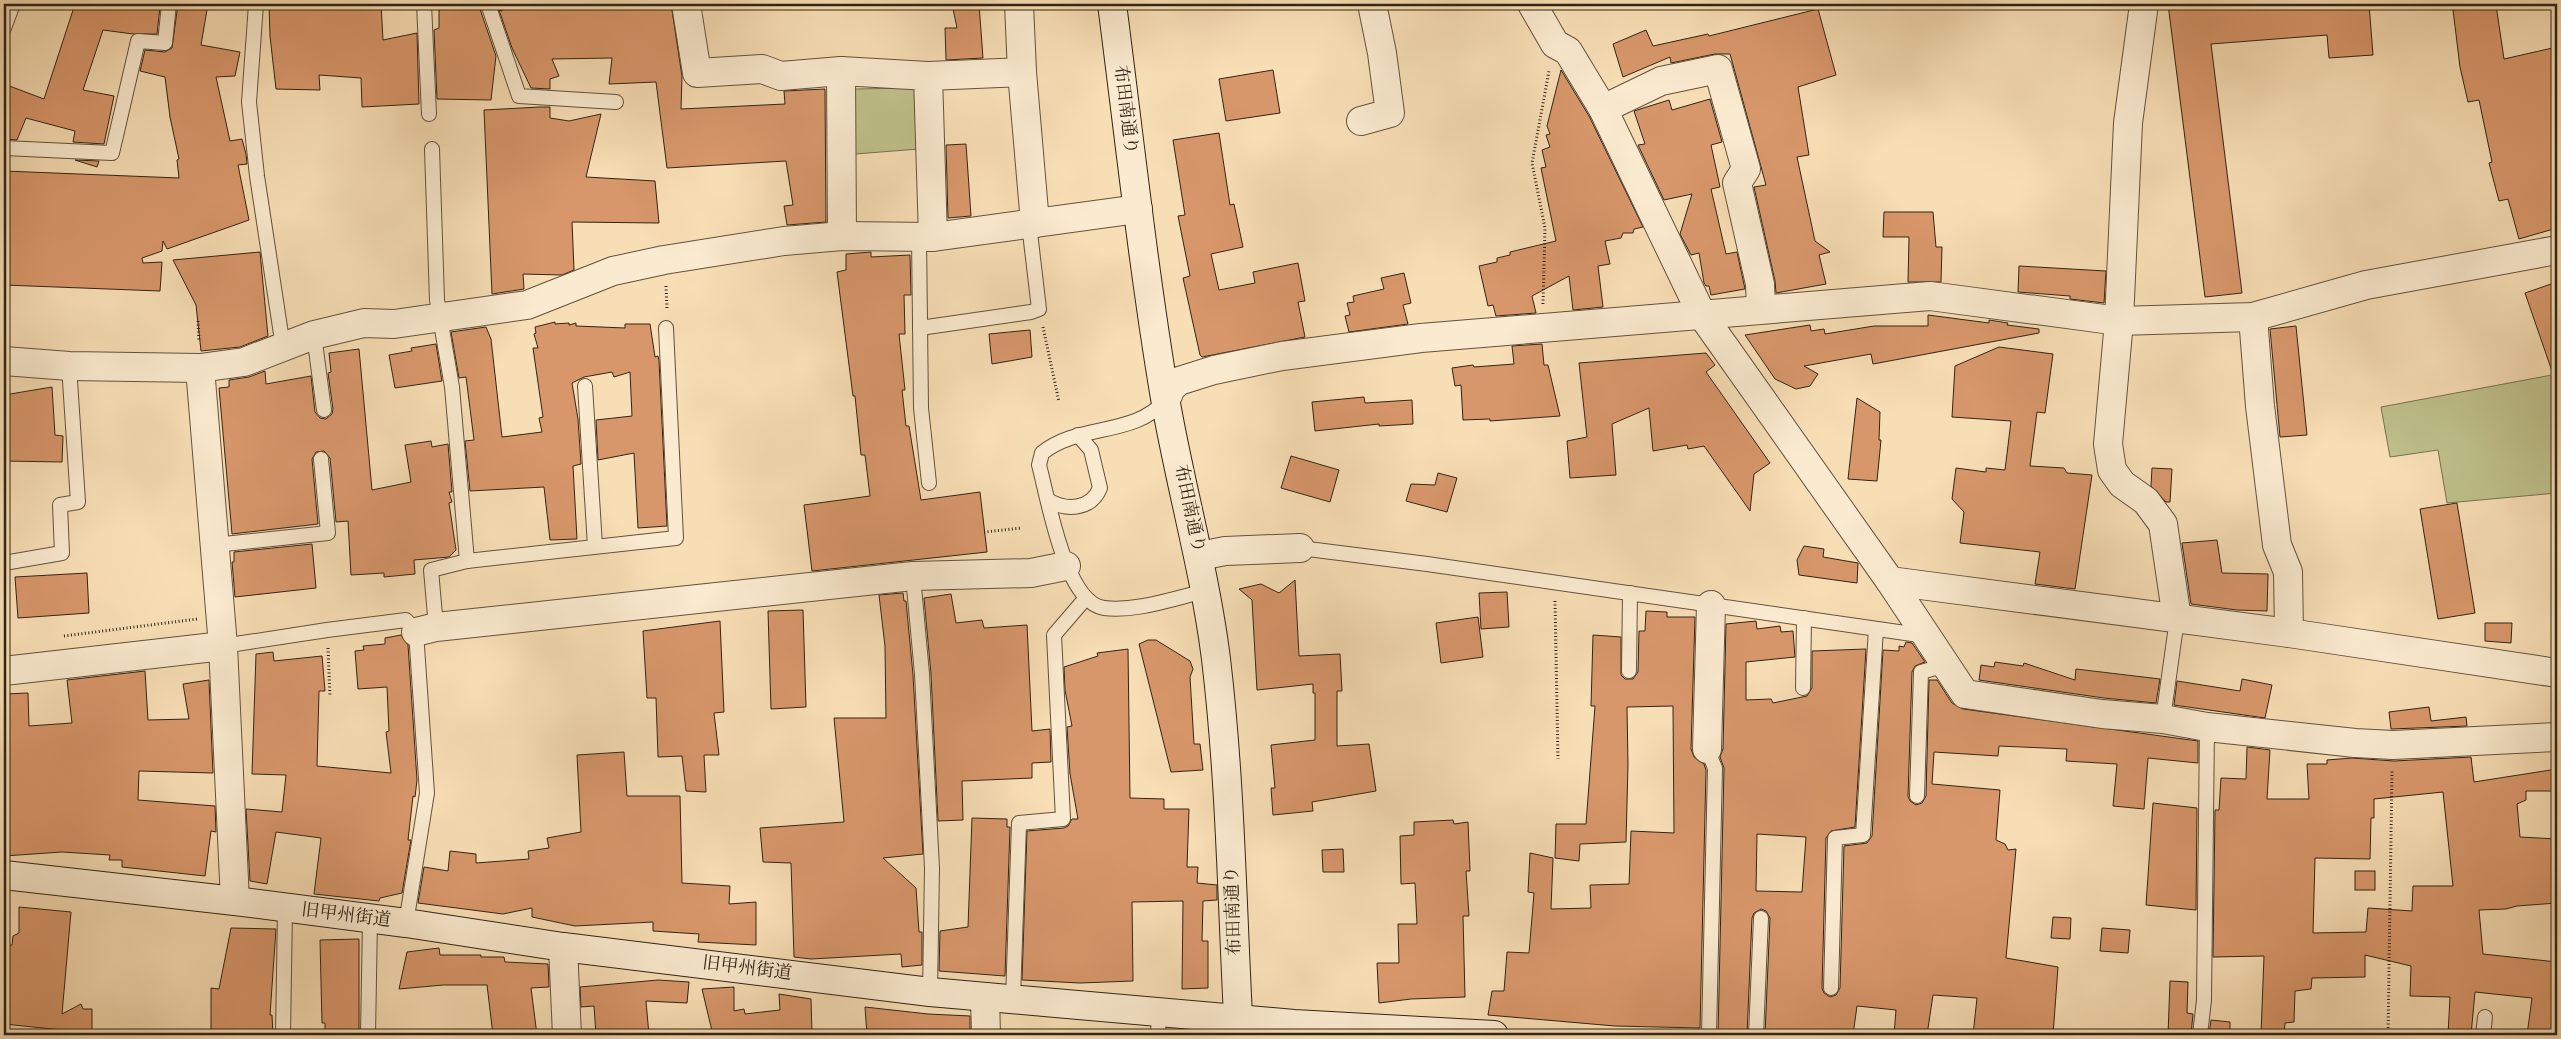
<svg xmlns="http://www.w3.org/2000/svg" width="2561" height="1039" font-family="'IM FELL English','Noto Serif JP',serif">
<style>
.green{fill:#bfc18c;stroke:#787250}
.building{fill:#d8976b;stroke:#302415;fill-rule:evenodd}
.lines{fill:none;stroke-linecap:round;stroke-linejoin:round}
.lane-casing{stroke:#62523d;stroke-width:16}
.street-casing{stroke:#62523d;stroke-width:30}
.secondary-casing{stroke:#302415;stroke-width:30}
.path{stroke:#302415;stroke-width:3;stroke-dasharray:1 2.5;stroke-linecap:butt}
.lane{stroke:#faeacf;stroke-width:14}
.street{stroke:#faeacf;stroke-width:28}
.secondary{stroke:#faeacf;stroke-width:28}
.labels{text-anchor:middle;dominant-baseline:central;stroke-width:4;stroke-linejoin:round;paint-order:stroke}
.street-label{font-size:18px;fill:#302415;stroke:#faeacf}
</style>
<rect width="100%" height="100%" fill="#f8deb5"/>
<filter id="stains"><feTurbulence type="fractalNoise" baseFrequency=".004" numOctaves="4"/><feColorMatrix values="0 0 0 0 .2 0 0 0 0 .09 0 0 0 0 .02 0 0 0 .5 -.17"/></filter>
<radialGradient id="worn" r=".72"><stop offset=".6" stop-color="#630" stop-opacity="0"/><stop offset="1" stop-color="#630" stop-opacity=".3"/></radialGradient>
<g class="green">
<polygon points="919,88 919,149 855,154 853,89"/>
<polygon points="2557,374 2557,493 2447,503 2438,450 2390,457 2381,407"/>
</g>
<g class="building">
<polygon points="75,4 142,4 160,7 157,34 133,34 103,30 83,90 114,96 104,144 73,142 75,131 26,118 17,140 4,139 4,84 44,99"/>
<polygon points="178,4 208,4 201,45 240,52 235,76 216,77 230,141 242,139 246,154 247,164 238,165 249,220 167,249 163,241 162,251 142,258 143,263 162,262 160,291 4,285 4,171 179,178 177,160 179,159 170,117 165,77 140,71 145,50 165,52 172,48"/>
<polygon points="269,4 381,4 383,40 417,33 419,104 362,107 361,78 319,75 320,90 276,89 270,36"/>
<polygon points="500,4 671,4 682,76 681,109 785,104 784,91 825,89 826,222 787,225 784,206 793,205 786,161 667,168 656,82 609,84 612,58 552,59 559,76 550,79 550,89 531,88 512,48 499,10 502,11"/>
<polygon points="952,4 979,4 983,58 946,60 945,28 957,28"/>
<polygon points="2168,4 2369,4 2373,55 2329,58 2327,35 2211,44 2242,293 2205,297"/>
<polygon points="439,5 480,9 496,56 491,100 437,99 434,30 439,28"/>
<polygon points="2496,5 2504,59 2557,47 2557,228 2519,239 2508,199 2499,201 2489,163 2492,162 2479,100 2468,102 2460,67 2453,10"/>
<polygon points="1818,9 1836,75 1798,87 1809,155 1797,157 1815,241 1830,252 1819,255 1826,284 1776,293 1775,281 1754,187 1766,185 1730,54 1715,54 1671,63 1670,57 1623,77 1613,44 1646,30 1653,46 1708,34 1709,36"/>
<polygon points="1273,70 1280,113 1226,121 1219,79"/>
<polygon points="1561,70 1589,116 1643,227 1634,229 1633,233 1623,233 1621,238 1605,241 1610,264 1598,266 1603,307 1573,310 1569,276 1532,296 1536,313 1496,316 1493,305 1488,306 1479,266 1497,262 1497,258 1510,255 1510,252 1556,241 1541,168 1546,167 1542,150 1550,147 1546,135 1550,134 1547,126"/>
<polygon points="1710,99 1722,142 1711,145 1720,187 1711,189 1726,254 1737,252 1745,289 1711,295 1709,286 1706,286 1704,283 1699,253 1691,255 1680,234 1692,194 1664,200 1638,145 1645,144 1634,111 1669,100 1672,110"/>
<polygon points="540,107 550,107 550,118 569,121 601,114 586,177 655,181 659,223 572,222 574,270 562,275 523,274 524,289 492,294 484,110"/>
<polygon points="1219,133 1230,205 1234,204 1243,247 1211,254 1219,290 1255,283 1253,272 1298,263 1305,301 1298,302 1305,337 1202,357 1200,355 1183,278 1190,276 1178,216 1185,215 1173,140"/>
<polygon points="966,144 971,216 948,218 946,145"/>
<polygon points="4,157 10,157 4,170"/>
<polygon points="75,160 99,161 97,167"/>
<polygon points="1884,212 1933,212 1936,247 1942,247 1941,282 1908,282 1909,237 1883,237"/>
<polygon points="260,252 268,336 240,347 201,351 196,305 173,260"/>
<polygon points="871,252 871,257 910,255 911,295 904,295 905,334 899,334 905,390 902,390 906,426 909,426 921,500 980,492 987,552 812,571 804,505 870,496 865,455 861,455 855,396 853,396 837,272 846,270 846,254"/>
<polygon points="2019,266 2106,271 2104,303 2070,299 2070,296 2018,292"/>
<polygon points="1404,273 1411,303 1403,305 1408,324 1349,332 1345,316 1350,315 1347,303 1354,302 1353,296 1384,289 1381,278"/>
<polygon points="2557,282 2557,377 2554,377 2525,293"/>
<polygon points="1928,315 1989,323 1989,320 2008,323 2007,325 2039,329 2039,333 1873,364 1871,354 1804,366 1818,374 1810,386 1796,389 1775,379 1745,335 1810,325 1811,331 1824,329 1825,334 1874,326 1928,326"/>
<polygon points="555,322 555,324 569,323 569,325 576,323 576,326 625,328 625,324 650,324 655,357 658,356 659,361 667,526 638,528 634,453 598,460 596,420 632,416 630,372 614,377 612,372 584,377 572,383 578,419 581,464 573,466 577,539 550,540 544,487 470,491 465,441 474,440 466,377 459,378 451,332 486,327 491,339 502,437 542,432 539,418 543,417 535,362 533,348 538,348 534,334 536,333 535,327"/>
<polygon points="2296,326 2307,435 2280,437 2270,329"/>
<polygon points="1030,330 1032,357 992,364 989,334"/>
<polygon points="436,344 442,381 395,388 389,355 412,351 411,348"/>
<polygon points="1542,344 1544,365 1548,365 1560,416 1490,421 1490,419 1463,420 1461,385 1455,386 1452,368 1473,365 1474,367 1514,364 1512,346"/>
<polygon points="1999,347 2053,354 2045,413 2037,412 2030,466 2064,468 2067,473 2092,475 2075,589 2035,584 2040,552 1960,543 1964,512 1952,499 1956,468 1986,472 1986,468 2005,470 2011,421 1952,417 1955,366"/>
<polygon points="359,349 372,490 411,482 405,445 431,441 432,447 448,444 452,492 449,492 452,502 449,503 456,550 449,557 414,560 415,574 384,577 384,573 351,575 348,521 336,522 330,458 324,451 316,452 312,459 318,524 232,534 219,388 229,387 229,380 249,377 265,371 266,384 311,376 315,412 320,418 326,419 332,414 333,409 328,373 331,372 329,353"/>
<polygon points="1706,353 1715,365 1706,372 1770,463 1754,474 1750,511 1704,446 1688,449 1687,445 1653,451 1649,408 1612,424 1616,475 1570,478 1567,441 1587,437 1579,363"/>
<polygon points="52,387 55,435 63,436 62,462 4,461 4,395"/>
<polygon points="1364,397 1365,403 1412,400 1413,424 1379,426 1379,424 1315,431 1312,402"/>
<polygon points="1857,398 1880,412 1879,440 1881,440 1877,481 1848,479"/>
<polygon points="1291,456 1339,470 1330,502 1281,488"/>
<polygon points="2152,468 2172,469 2170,502 2166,502 2151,486"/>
<polygon points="1438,473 1457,478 1447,512 1406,501 1411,484 1435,485"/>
<polygon points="2457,503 2475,613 2438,619 2420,509"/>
<polygon points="2217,540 2222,573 2268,574 2267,611 2237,610 2191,604 2182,543"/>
<polygon points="312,544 316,588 235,597 232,562 234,562 234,552"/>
<polygon points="1804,546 1824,549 1823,557 1858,563 1857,583 1799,575 1797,560"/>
<polygon points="87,573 89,613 18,618 15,577"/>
<polygon points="1295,580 1299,656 1340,654 1342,691 1337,691 1337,746 1369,744 1376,791 1312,802 1313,811 1273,815 1271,788 1275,788 1271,745 1315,740 1315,693 1313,693 1313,684 1257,690 1252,600 1239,589 1261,584 1279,593"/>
<polygon points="1507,592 1509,627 1481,629 1479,593"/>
<polygon points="903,593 904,601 906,601 913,675 923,854 883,858 916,888 919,932 922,932 922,965 902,967 901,954 811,959 794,957 791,863 763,862 760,828 844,822 834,718 886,718 885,646 879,595"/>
<polygon points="951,594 956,623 982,620 984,628 1027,625 1032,731 1050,729 1051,762 1032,763 1032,778 962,781 963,820 938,821 931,674 924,598"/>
<polygon points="803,610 806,707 771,709 768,611"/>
<polygon points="1646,611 1667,612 1667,617 1695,617 1691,749 1694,757 1704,764 1706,770 1700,1028 1615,1026 1488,1015 1492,991 1504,991 1507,952 1529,953 1534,893 1528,892 1530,853 1553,858 1551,909 1591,908 1590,885 1629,884 1631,831 1674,833 1673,706 1627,707 1628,765 1626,842 1580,844 1579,861 1555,858 1556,824 1586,824 1595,706 1591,706 1593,635 1621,637 1621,675 1625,679 1633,679 1638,672 1639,631 1645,631"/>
<polygon points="1478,617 1483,657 1441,663 1436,623"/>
<polygon points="720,621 724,712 714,713 719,755 704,755 706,792 686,791 682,756 658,757 656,698 647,698 643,631"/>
<path d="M1756,621L1757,629L1780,626L1781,632L1793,631L1795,657L1746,662V700L1771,699L1773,703L1807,696L1812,688V651L1866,649L1855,827L1831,831L1826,838L1822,988L1824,993L1830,997L1836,995L1840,988L1844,846L1867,843L1872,836L1883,650L1899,651V646L1904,647L1906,642L1912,643L1925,662L1915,666L1912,672L1908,796L1910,801L1916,805L1922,803L1926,796L1929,680H1937L1952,703L1963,709L2198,741V763L2148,758L2144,809L2113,806L2117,764L2066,761L2067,749L1999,746L1998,756L1934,752L1932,784L2000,790L1996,840L2005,844L2008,850L2016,849L2006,958L2058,967L2053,1035H1973L1977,998L1933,995L1927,1035H1894L1896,1010L1857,1006L1853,1035H1765L1770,918L1766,911L1761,909L1754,913L1752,918L1747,1035H1718L1724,768L1720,757L1723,749L1726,624ZM1757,834L1806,837L1802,892L1756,891Z"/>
<polygon points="2485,623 2512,623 2511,643 2485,641"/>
<polygon points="401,635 408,645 417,780 415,797 413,796 408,840 411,840 402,893 380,898 379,901 314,894 321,838 276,832 267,884 250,881 246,809 282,812 286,775 252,774 256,654 273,652 274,661 322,656 325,691 319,691 317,766 391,773 386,732 389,731 387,687 358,689 355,651 364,650 363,646 385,644 385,638"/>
<polygon points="1148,640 1156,640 1190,661 1193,669 1190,677 1194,744 1200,744 1203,770 1171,772 1139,644"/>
<polygon points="1128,649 1130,798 1164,799 1164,809 1189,809 1187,867 1198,867 1197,883 1217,885 1217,900 1203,901 1202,941 1208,941 1208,988 1182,989 1183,901 1132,902 1133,981 1080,983 1022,980 1027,831 1064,828 1068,826 1072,819 1078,819 1070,774 1067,727 1072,726 1065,690 1064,667 1098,656 1097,653"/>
<polygon points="1995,662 2023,666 2024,663 2075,680 2076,669 2160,679 2156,703 2104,698 1979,680 1981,665 1994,667"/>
<polygon points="145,671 148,720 189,719 183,684 209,680 213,773 139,771 138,800 215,806 216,832 211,831 205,876 122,867 122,860 109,860 110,855 62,852 4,856 4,694 28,693 29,726 72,723 67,680"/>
<polygon points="2242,679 2272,685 2265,718 2174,705 2177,681 2240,691"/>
<polygon points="2429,707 2431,721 2466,717 2467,726 2391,729 2389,712"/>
<path d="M2247,747L2270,750L2267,799H2309L2307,764H2327V760L2352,758L2394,761L2471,757L2474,782L2557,769V791H2526V800L2517,804L2520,837L2557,839V903L2517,906L2506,909L2479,910L2483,954L2557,962V1035H2527L2532,998L2475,992L2471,1035H2448L2450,997L2410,996L2411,966L2365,955V977L2312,978L2311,989L2295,991L2294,1022L2285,1023L2284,1035H2261L2264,956L2213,957L2215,810H2219L2221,778L2246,779ZM2443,792L2453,886H2413L2412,911L2368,908L2366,932L2313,933L2315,858L2370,859L2371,818H2374V799Z"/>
<polygon points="624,752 627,796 680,796 682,883 730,886 729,904 756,902 756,945 698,942 699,934 653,931 653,922 575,926 532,917 532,908 503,914 418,903 424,867 448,871 450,851 476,854 476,863 529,859 528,851 549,848 547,838 581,832 577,755"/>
<polygon points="2153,803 2197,808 2196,910 2146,905"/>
<polygon points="972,818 1007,819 1007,827 1010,827 1005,976 939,971 940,931 968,927"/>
<polygon points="1453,820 1454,824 1468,822 1470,871 1466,871 1469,916 1463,916 1465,997 1411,999 1379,1003 1377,963 1399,963 1398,924 1417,924 1415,883 1401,884 1400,836 1414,835 1414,822"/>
<polygon points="1343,849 1344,872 1323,872 1322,850"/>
<rect x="2355" y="871" width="20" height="19"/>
<polygon points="19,907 71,912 62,1014 81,1004 83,1009 92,1009 92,1035 71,1035 72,1031 4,1024 4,946 12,945 13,936 19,933"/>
<polygon points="2053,917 2071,918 2070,939 2051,938"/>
<polygon points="231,928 276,929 270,1015 272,1015 273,1035 211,1035 211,988 219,989"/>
<polygon points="2102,928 2130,930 2128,953 2100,951"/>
<polygon points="359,939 359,1035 325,1035 325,1023 322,1023 320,940"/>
<polygon points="439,948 440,955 481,955 481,957 504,957 505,962 548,964 549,987 531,988 537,1035 493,1035 487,985 443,985 399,989 407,952"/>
<polygon points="658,980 689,982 687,1003 646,1001 649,1035 596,1035 594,1006 581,1007 580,987"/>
<polygon points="2170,981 2188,982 2187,1013 2193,1014 2191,1035 2168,1035"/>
<polygon points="734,987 734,1011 744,1009 745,1014 780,1010 779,994 811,999 812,1035 713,1035 702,989"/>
<polygon points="865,1007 928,1014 970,1016 970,1035 867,1035"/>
<polygon points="2211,1020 2230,1022 2230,1035 2209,1035"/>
</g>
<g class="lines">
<g class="lane-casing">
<g id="lane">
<polyline points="256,4 249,102 257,176 283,347"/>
<polyline points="424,4 429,114"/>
<polyline points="488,4 519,96 616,102"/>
<polyline points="4,28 13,4"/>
<polyline points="4,148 112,153 138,41 165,43 169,4"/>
<polyline points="432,149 437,300 452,387 467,561 676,538 666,328"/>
<polyline points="919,237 921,408 929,483"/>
<polyline points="920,328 1031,312 1039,309 1029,224"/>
<polyline points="314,335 324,410"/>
<polyline points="585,386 595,546"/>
<path d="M1166,400C1134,437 1079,423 1042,453L1039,465C1048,498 1065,603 1104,608C1137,612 1174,598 1206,591"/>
<path d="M1048,500C1066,511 1091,510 1100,488L1091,450L1078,435"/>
<polyline points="215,545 328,533 321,459"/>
<polyline points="1300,548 1427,564 1926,636"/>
<polyline points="4,563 62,553 60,505 78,502 69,366"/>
<polyline points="913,576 922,674 932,868 930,992"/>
<polyline points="436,627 431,570 467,561"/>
<polyline points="223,646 327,630 406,620 416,632 427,793 406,923"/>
<polyline points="1629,671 1630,593"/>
<polyline points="1803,688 1804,618"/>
<polyline points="2163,719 2177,619"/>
<polyline points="1707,749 1715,768 1709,1035"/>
<polyline points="1917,796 1921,672 1946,665"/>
<polyline points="1831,988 1835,838 1863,835 1876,629"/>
<polyline points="1013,999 1019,823 1063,819 1054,635 1085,599"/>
<polyline points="283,1035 285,909"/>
<polyline points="368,1035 370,919"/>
<polyline points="1158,1035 1159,1012"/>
<polyline points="1756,1035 1761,918"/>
<polyline points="2200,1035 2204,1000 2207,727"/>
<polyline points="2483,1035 2485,1017"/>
</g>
</g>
<g class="street-casing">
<g id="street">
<polyline points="686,4 697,73 762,69 781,76 841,71 928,76 933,237"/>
<polyline points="1019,4 1022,72 1035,223"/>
<polyline points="1532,4 1555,44 1568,51 1603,109 1702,315 1890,581 1965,694 2102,714 2163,719 2207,727 2355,743 2393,745 2557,737"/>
<polyline points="2144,4 2128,123 2119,321 2108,444 2112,470 2122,484 2146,501 2163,524 2177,619"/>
<polyline points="841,71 842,236"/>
<polyline points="928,76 1022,72"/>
<polyline points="1603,109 1661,81 1718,69 1746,169 1737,183 1760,284 1761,309"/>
<polyline points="1361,121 1390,113 1382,53 1372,4"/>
<polyline points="2253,317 2260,406 2277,545 2288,572 2289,633"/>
<polyline points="4,361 69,366 200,368 244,362 314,335 364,323 394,324 527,305 613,271 664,260 784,241 842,236 933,237 1138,209"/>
<polyline points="200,368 223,646 235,901"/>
<polyline points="1166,400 1171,388 1179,381 1214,370 1282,356 1421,338 1930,296 2119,321 2253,317 2366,285 2557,250"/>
<polyline points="1200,556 1225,551 1300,548"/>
<polyline points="1890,581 2289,633 2557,673"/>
<polyline points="416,632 436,627 913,576 1031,573 1066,566"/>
<polyline points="4,671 223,646"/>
<polyline points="1707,749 1711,605"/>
<polyline points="563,947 567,1035"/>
<polyline points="985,997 986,1035"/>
</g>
</g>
<g class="secondary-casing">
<g id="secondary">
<path d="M1112,4C1129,135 1143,267 1165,398C1180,485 1205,571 1216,659C1231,784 1232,910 1239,1035"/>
<polyline points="4,875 235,901 406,923 563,947 930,992 1294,1024 1494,1035"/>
</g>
</g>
<g class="path">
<polyline points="666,286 667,310"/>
<polyline points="1543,304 1545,228 1532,163 1549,71"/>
<polyline points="198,321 199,342"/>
<polyline points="1043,327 1059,402"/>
<polyline points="984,532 1022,528"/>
<polyline points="1555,601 1558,759"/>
<polyline points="64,636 197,619"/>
<polyline points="328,648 330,697"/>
<polyline points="2388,1035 2392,771"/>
</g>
<use href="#lane" class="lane"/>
<use href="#street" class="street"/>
<use href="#secondary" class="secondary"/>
</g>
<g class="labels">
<g class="street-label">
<text transform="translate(1125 110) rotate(83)">布田南通り</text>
<text transform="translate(1189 509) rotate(78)">布田南通り</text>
<text transform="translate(1234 911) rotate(-92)">布田南通り</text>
<text transform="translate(346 916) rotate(7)">旧甲州街道</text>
<text transform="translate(747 969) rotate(7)">旧甲州街道</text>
</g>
</g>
<rect width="2561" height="1039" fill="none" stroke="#f8deb5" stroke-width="20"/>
<rect x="5" y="5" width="2551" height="1029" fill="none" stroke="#302415" stroke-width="2.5"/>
<rect x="10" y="10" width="2541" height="1019" fill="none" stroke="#302415"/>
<rect width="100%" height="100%" filter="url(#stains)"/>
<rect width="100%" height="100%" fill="url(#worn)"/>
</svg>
